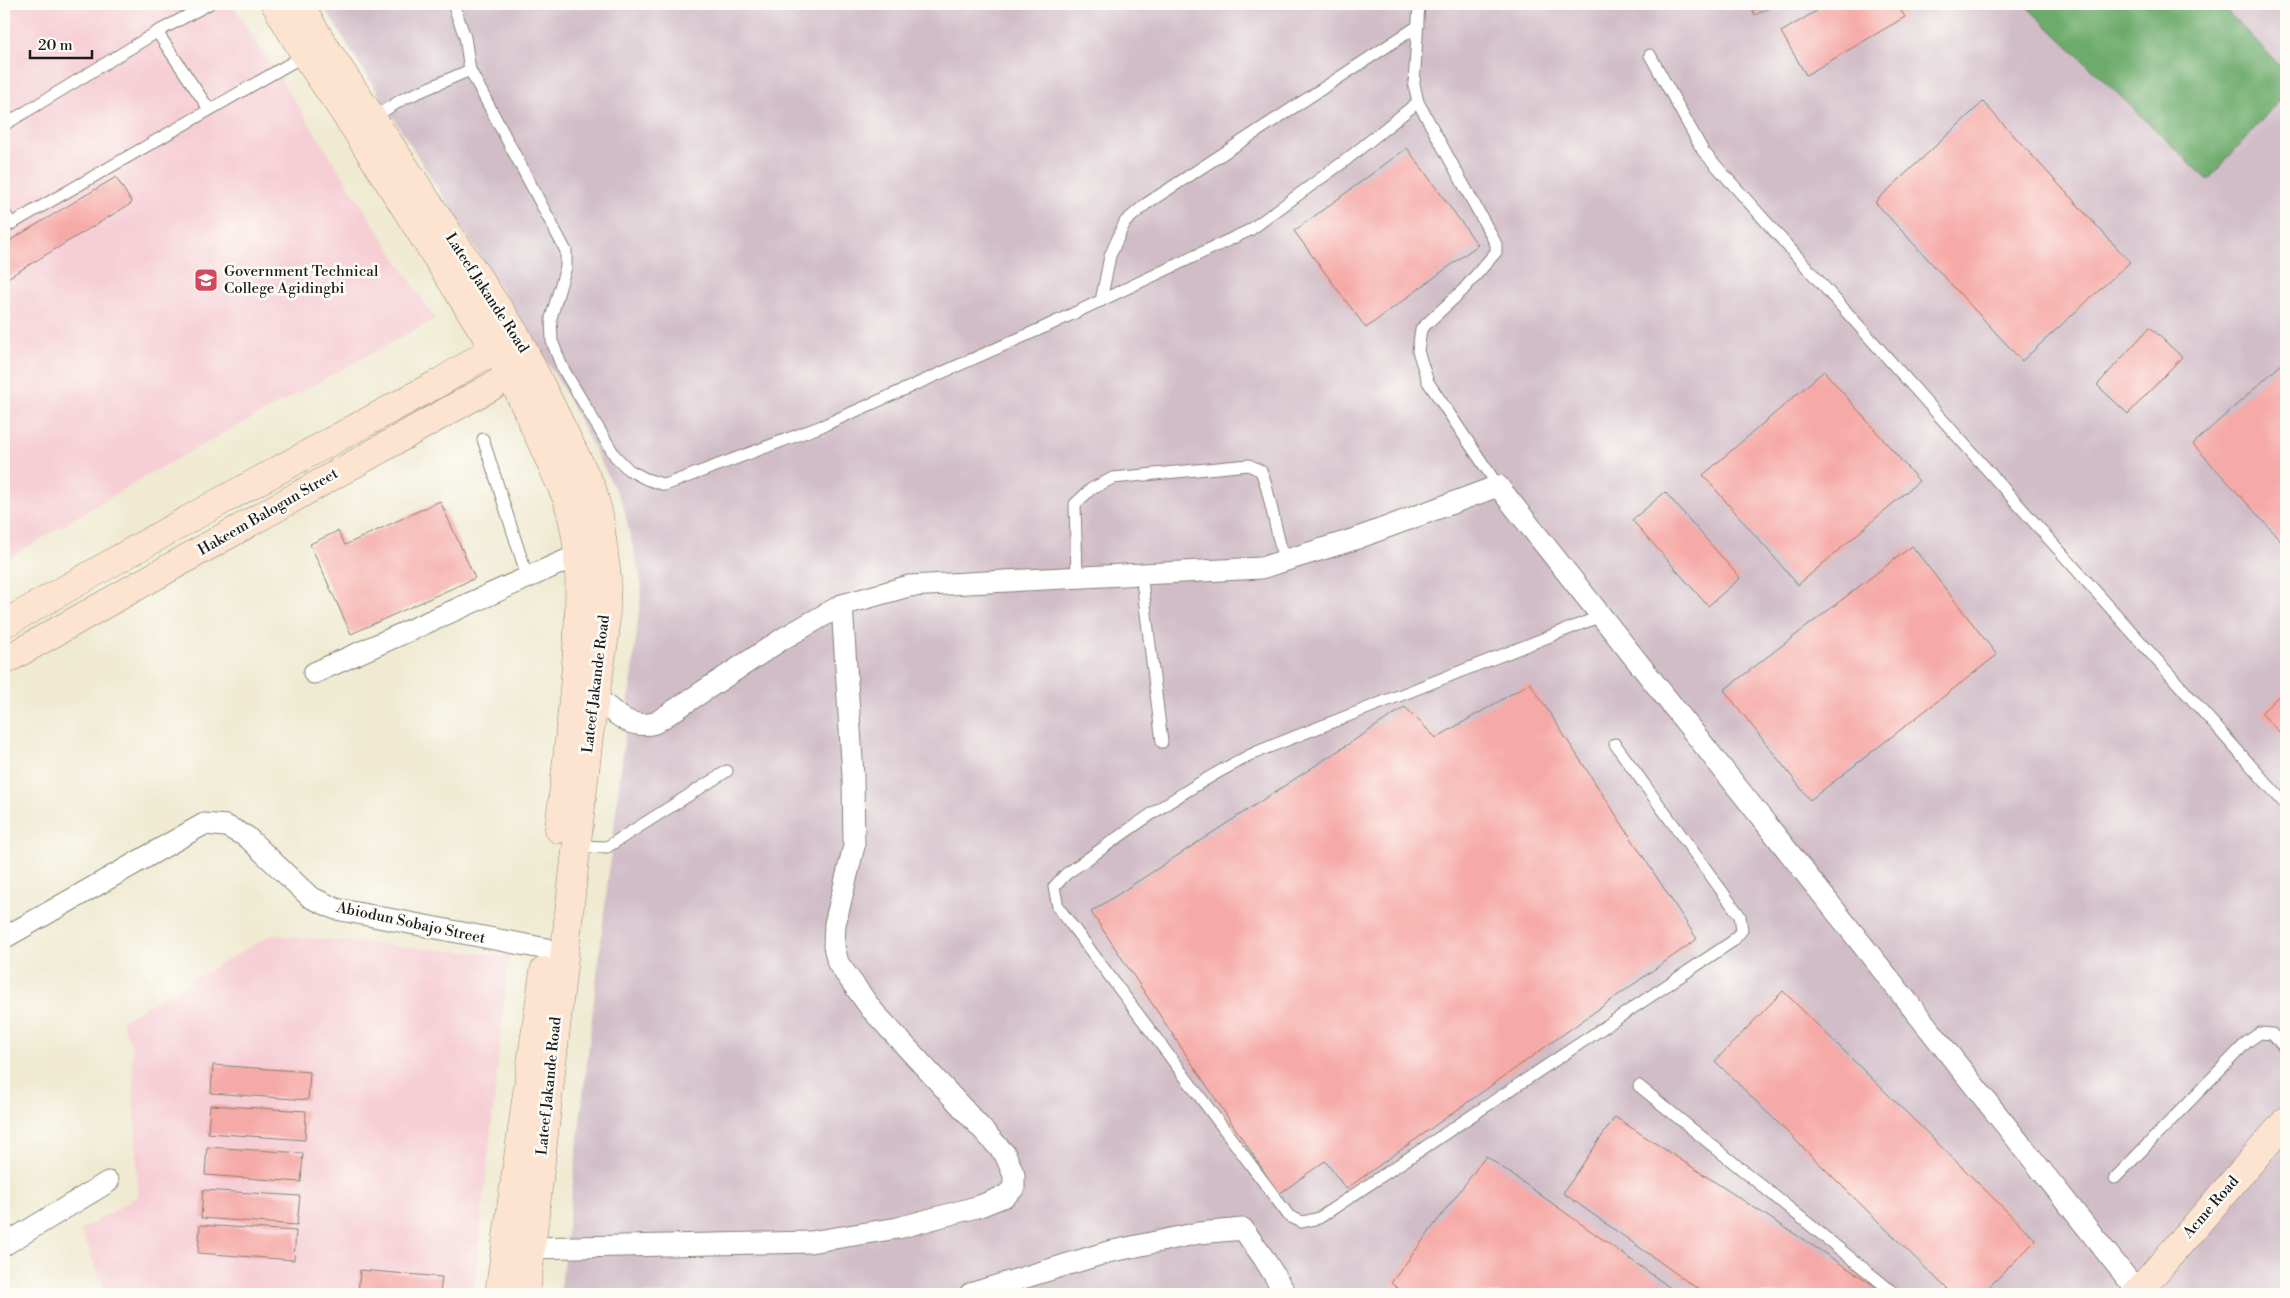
<svg xmlns="http://www.w3.org/2000/svg" width="2290" height="1298" font-family="'Libre Bodoni',serif">
<style>
.built{fill:#f6cfd5}
.industrial{fill:#d1bdc8}
.forest{fill:#6dab6c;stroke:#446444}
.building{fill:#f6aaa7}
.lines{fill:none;stroke-linecap:round;stroke-linejoin:round}
.lane-casing{stroke:#868376;stroke-width:13}
.street-casing{stroke:#868376;stroke-width:23}
.secondary-casing{stroke:#868376;stroke-width:29}
.lane{stroke:#fff;stroke-width:11}
.street{stroke:#fff;stroke-width:21}
.secondary{stroke:#fde4d1;stroke-width:28}
.labels{text-anchor:middle;dominant-baseline:central;stroke-width:5;stroke-linejoin:round;paint-order:stroke}
.poi-label{font-size:15px;fill:#1c1c1c;stroke:#fdfcf7;text-anchor:start}
.street-label{font-size:15px;fill:#1c1c1c;stroke:#fdfcf7}
</style>
<rect width="100%" height="100%" fill="#fdfcf7"/>
<filter id="ink" filterUnits="userSpaceOnUse"><feTurbulence type="fractalNoise" baseFrequency=".02" numOctaves="2"/><feDisplacementMap in="SourceGraphic" scale="10" xChannelSelector="R" yChannelSelector="G"/><feConvolveMatrix kernelMatrix="1 2 1 2 8 2 1 2 1" color-interpolation-filters="sRGB"/></filter>
<filter id="wash" filterUnits="userSpaceOnUse"><feTurbulence type="fractalNoise" baseFrequency=".0096" numOctaves="4" result="noise"/><feDisplacementMap in="SourceGraphic" scale="20" xChannelSelector="R" yChannelSelector="G"/><feGaussianBlur stdDeviation="1.12" result="paint"/><feColorMatrix in="noise" values="0 0 0 0 0 0 0 0 0 0 0 0 0 0 0 0 0 1.4 0 .05"/><feComposite in="paint" operator="in"/></filter>
<g filter="url(#wash)">
<rect width="100%" height="100%" fill="#efead1"/>
<g class="built">
<polygon points="4,4 232,4 435,319 151,473 4,561"/>
<polygon points="271,935 509,956 474,1294 106,1294 81,1230 138,1196 132,1046 121,1021"/>
</g>
<g class="industrial">
<polygon points="322,4 2024,4 2208,180 2286,93 2286,1294 560,1294 642,586 623,505 560,383"/>
<polygon points="2220,4 2286,4 2286,72"/>
</g>
<polygon class="forest" points="2024,4 2220,4 2286,72 2286,93 2208,180"/>
<g id="blocks">
<g class="building">
<polygon points="1749,4 1777,4 1755,15"/>
<polygon points="1828,4 1897,4 1905,17 1806,75 1781,32"/>
<polygon points="1983,102 2130,262 2022,361 1875,202"/>
<polygon points="1407,148 1478,245 1366,328 1294,231"/>
<polygon points="116,177 132,203 4,280 4,244"/>
<polygon points="2150,327 2182,357 2128,414 2097,385"/>
<polygon points="2284,362 2286,365 2286,546 2193,444"/>
<polygon points="1824,371 1919,481 1798,585 1703,475"/>
<polygon points="1665,492 1740,578 1708,606 1632,520"/>
<polygon points="440,501 475,578 351,634 310,544 338,531 345,545"/>
<polygon points="1912,546 1997,655 1810,800 1724,690"/>
<polygon points="1530,683 1697,939 1346,1189 1325,1161 1279,1194 1091,912 1405,707 1436,738"/>
<polygon points="2286,689 2286,739 2261,713"/>
<polygon points="1783,991 2036,1240 1982,1294 1952,1294 1715,1061"/>
<polygon points="213,1065 310,1072 308,1100 211,1093"/>
<polygon points="210,1105 306,1111 305,1140 208,1133"/>
<polygon points="1615,1117 1887,1294 1705,1294 1563,1193"/>
<polygon points="207,1147 303,1153 301,1182 205,1175"/>
<polygon points="1486,1156 1679,1294 1404,1294 1391,1283"/>
<polygon points="203,1190 300,1196 297,1225 201,1218"/>
<polygon points="200,1225 296,1231 294,1260 198,1253"/>
<polygon points="360,1270 442,1277 440,1294 358,1294"/>
</g>
</g>
</g>
<g filter="url(#ink)">
<use href="#blocks" fill-opacity="0" stroke="#868376" stroke-width="1"/>
<g class="lines">
<g class="lane-casing">
<g id="lane">
<polyline points="453,4 465,37 470,70 566,251 566,267 551,318 552,341 562,367 615,456 629,470 646,479 665,485 822,426 1047,326 1250,230 1346,160 1418,102"/>
<polyline points="1419,4 1414,84 1418,102 1483,220 1496,244 1496,252 1463,290 1421,329 1418,351 1428,382 1498,486"/>
<polyline points="157,32 209,109"/>
<polyline points="1650,55 1703,151 2286,805"/>
<polyline points="372,118 403,99 470,70"/>
<polyline points="4,125 157,32 209,4"/>
<polyline points="4,212 11,223"/>
<polyline points="4,228 305,55"/>
<polyline points="1101,301 1110,256 1125,222 1146,204 1418,26"/>
<polyline points="483,439 527,576"/>
<polyline points="1141,573 1162,742"/>
<polyline points="1077,576 1075,504 1091,489 1113,478 1249,465 1261,471 1266,485 1284,561"/>
<path d="M1601,616L1259,751C1189,784 1129,830 1066,874L1054,887L1058,907L1289,1216L1302,1222L1319,1218L1733,941L1742,930L1740,916L1615,744"/>
<polyline points="576,846 607,847 727,771"/>
<polyline points="1639,1086 1895,1294"/>
<polyline points="2115,1178 2247,1042 2260,1033 2272,1034 2286,1049"/>
</g>
</g>
<g class="street-casing">
<g id="street">
<polyline points="314,673 578,555"/>
<path d="M595,697C615,712 628,730 655,723L784,638L842,605L909,586L1261,568L1355,539L1498,486L2138,1292"/>
<polyline points="4,938 204,824 226,826 247,837 310,897 336,909 547,949"/>
<polyline points="4,1245 108,1182"/>
<polyline points="531,1248 810,1242 898,1228 980,1206 1005,1196 1014,1188 1014,1175 1005,1154 872,1010 838,963 834,946 835,924 854,846 853,776 842,605"/>
<polyline points="970,1294 1108,1252 1199,1233 1243,1229 1263,1257 1286,1294"/>
</g>
</g>
<g class="secondary-casing">
<g id="secondary">
<path d="M275,4L305,55L354,127L511,375L567,499C583,548 580,599 577,650C573,710 566,770 559,829"/>
<polyline points="299,4 323,44 516,335 592,489 599,515 607,577 605,635 589,736 526,1294"/>
<polyline points="4,624 203,511 442,381 509,340"/>
<polyline points="4,661 528,366"/>
<polyline points="499,1294 544,971"/>
<polyline points="2136,1294 2286,1121"/>
</g>
</g>
<use href="#lane" class="lane"/>
<use href="#street" class="street"/>
<use href="#secondary" class="secondary"/>
</g>
</g>
<defs>
<g id="school-square" transform="scale(1.25)"><rect x="-9" y="-9" width="18" height="18" rx="4" fill="#d1495b" stroke="#fdfcf7"/><path d="M0-5L7-2L0 1L-7-2ZM-4 1L0 2.5L4 1V4Q0 6-4 4Z" fill="#fff"/></g>
</defs>
<g fill-rule="evenodd">
<use href="#school-square" x="206" y="280"/>
</g>
<g class="labels">
<g class="poi-label">
<text x="224" y="271">Government Technical<tspan x="224" dy="17">College Agidingbi</tspan></text>
</g>
<g class="street-label">
<text transform="translate(487 293) rotate(57)">Lateef Jakande Road</text>
<text transform="translate(268 512) rotate(-30)">Hakeem Balogun Street</text>
<text transform="translate(596 684) rotate(-83)">Lateef Jakande Road</text>
<text transform="translate(411 923) rotate(12)">Abiodun Sobajo Street</text>
<text transform="translate(549 1086) rotate(-84)">Lateef Jakande Road</text>
<text transform="translate(2211 1207) rotate(-49)">Acme Road</text>
</g>
</g>
<rect width="2290" height="1298" fill="none" stroke="#fdfcf7" stroke-width="20"/>
<path d="M30 50v8h62v-8" fill="none" stroke="#1c1c1c" stroke-width="2.5"/>
<text x="38" y="50" font-size="15" fill="#1c1c1c" stroke="#fdfcf7" stroke-width="4" paint-order="stroke">20 m</text>
</svg>
